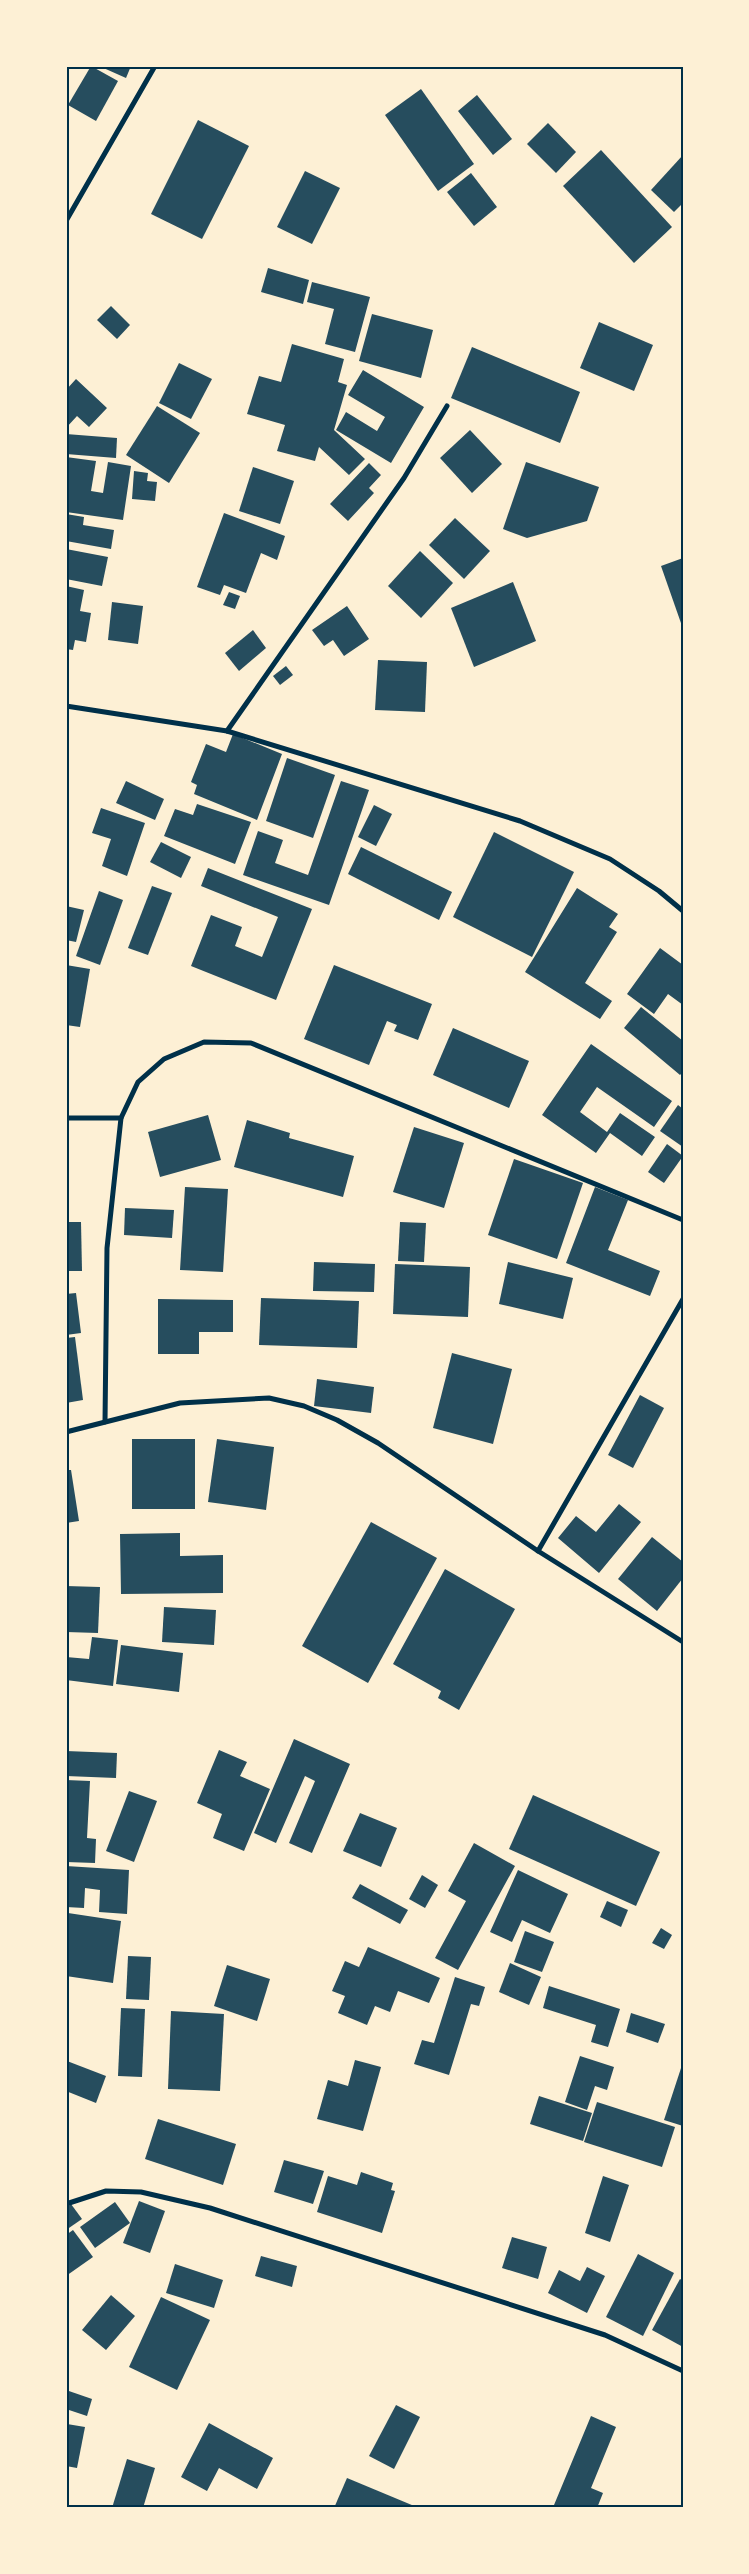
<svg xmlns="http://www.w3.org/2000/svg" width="749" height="2574" font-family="'Fira Sans',sans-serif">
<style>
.building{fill:#264d5e}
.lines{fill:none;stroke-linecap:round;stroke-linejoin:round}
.minor{stroke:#003049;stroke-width:5}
.neatline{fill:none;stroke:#003049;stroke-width:2}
</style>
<rect width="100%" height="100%" fill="#fdf0d5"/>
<g class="building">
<polygon points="91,66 118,81 96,121 68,105"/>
<polygon points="99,66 131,66 126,78"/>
<polygon points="421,89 474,164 438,191 385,115"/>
<polygon points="477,95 512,139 493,155 458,111"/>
<polygon points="198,120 249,146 202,239 151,214"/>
<polygon points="548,123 576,152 556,173 527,144"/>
<polygon points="601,150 672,227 634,263 563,186"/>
<polygon points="683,155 683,203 674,212 651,190"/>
<polygon points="305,171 340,188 312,244 277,227"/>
<polygon points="471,173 497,207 474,226 447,192"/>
<polygon points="268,268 309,280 303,304 261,292"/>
<polygon points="312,282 370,297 355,352 325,344 334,309 307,302"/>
<polygon points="111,306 130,325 117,339 97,320"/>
<polygon points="372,314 433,330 421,378 359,361"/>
<polygon points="599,322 653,345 634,391 580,368"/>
<polygon points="292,344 344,359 338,382 347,385 334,430 365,459 349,475 319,447 315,461 277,451 285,425 247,414 259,376 281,382"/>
<polygon points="472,347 580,392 560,443 451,398"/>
<polygon points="179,363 212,379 191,419 159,403"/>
<polygon points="363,370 424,407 391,463 336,430 346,412 377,431 385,417 348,395"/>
<polygon points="76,379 107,408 89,427 77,416 66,428 66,390"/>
<polygon points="157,406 200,433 169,483 126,455"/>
<polygon points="470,430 502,464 472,493 440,458"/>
<polygon points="66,434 117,438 116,458 66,454"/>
<polygon points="66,457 96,461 91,491 103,493 108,462 131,466 123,520 66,512"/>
<polygon points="526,462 599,487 587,521 527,538 503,529"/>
<polygon points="369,463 381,475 369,488 374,493 348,521 330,504"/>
<polygon points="253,467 294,481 280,524 239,511"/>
<polygon points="134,471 148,473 147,481 157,482 155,501 132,499"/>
<polygon points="224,513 285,536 277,560 261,553 246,593 224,585 220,595 197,587"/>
<polygon points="66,514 84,517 83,525 114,530 111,549 66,541"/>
<polygon points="455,518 490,551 464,579 429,545"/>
<polygon points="66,549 108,557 102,586 66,579"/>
<polygon points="420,551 453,583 421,618 388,586"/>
<polygon points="683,558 683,626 682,626 661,566"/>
<polygon points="513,582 536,641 474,667 451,608"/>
<polygon points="66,586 84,590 80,611 91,613 86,642 75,640 73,650 66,649"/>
<polygon points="229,592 240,596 235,609 223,605"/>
<polygon points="112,602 143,606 138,644 108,640"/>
<polygon points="347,606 369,639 344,656 333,640 324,646 312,630"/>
<polygon points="253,630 266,648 239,671 225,653"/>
<polygon points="378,660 427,662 425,712 375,710"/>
<polygon points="286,666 293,675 280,685 273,676"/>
<polygon points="233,734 282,754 257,820 194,794 197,785 191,782 206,744 226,752"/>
<polygon points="287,758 335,775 313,838 266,821"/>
<polygon points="126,781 164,799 155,820 116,803"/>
<polygon points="341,781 369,790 329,905 243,875 258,831 283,840 275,863 308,875"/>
<polygon points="197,804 251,822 235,864 164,836 175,809 193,815"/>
<polygon points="374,805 392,814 376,846 358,837"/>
<polygon points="101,808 145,823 127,876 102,866 111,839 92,833"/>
<polygon points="494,832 574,872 532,957 453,917"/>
<polygon points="161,842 191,857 181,878 150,862"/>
<polygon points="361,847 452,892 439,920 348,874"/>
<polygon points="208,868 312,909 276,1000 191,966 211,915 242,927 235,946 262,957 278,917 201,886"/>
<polygon points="152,886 172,893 148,955 128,948"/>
<polygon points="577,888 618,914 609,927 617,932 585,983 612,1001 600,1019 525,972"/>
<polygon points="99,891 123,900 100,965 76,956"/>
<polygon points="66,906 84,910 76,942 66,940"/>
<polygon points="660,948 683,965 683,1005 668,994 654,1014 627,994"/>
<polygon points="66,965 90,969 80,1027 66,1025"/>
<polygon points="334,965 432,1004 418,1040 394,1031 397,1025 387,1021 369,1065 304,1039"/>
<polygon points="641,1007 683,1041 683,1072 680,1075 624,1028"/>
<polygon points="453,1028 529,1061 509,1108 433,1075"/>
<polygon points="591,1044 672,1101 654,1127 597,1087 580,1112 607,1132 620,1113 655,1137 642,1156 610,1133 596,1153 542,1115"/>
<polygon points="678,1105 683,1109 683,1147 660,1131"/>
<polygon points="208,1115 221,1160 160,1177 148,1132"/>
<polygon points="247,1120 290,1133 289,1138 354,1156 343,1197 234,1167"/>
<polygon points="414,1127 464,1143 444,1208 393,1192"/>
<polygon points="667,1144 683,1156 664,1183 648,1172"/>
<polygon points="514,1159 583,1183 557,1259 488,1235"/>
<polygon points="185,1187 228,1189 223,1272 180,1270"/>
<polygon points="595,1187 628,1200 608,1250 660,1271 650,1296 566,1263"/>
<polygon points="125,1208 174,1210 172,1238 124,1235"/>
<polygon points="66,1222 81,1222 82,1271 66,1271"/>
<polygon points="400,1222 426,1223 424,1262 398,1261"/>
<polygon points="314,1262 375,1264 374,1292 313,1291"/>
<polygon points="508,1262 573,1278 563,1319 499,1304"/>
<polygon points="395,1264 470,1267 468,1317 393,1314"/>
<polygon points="76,1293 81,1333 66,1335 66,1294"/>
<polygon points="261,1298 359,1301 357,1348 259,1345"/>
<polygon points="158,1299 233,1300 233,1332 199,1332 199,1354 158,1354"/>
<polygon points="75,1337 83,1400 66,1403 66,1338"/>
<polygon points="452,1353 512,1369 493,1444 433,1428"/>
<polygon points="317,1379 374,1387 371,1413 314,1406"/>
<polygon points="640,1395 664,1408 633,1468 608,1455"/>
<rect x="132" y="1439" width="63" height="70"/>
<polygon points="217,1439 274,1447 266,1510 208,1502"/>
<polygon points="66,1470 71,1470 79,1521 66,1523"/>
<polygon points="619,1504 641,1522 599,1573 558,1538 576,1516 596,1532"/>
<polygon points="371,1522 437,1558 368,1683 302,1646"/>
<polygon points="180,1533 180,1556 223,1555 223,1593 121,1594 120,1534"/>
<polygon points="652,1537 683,1562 683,1578 657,1611 618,1579"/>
<polygon points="445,1569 515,1609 459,1710 438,1698 441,1691 393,1664"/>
<polygon points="66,1586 100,1587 98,1633 66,1632"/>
<polygon points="164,1607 216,1610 214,1645 162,1642"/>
<polygon points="92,1637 118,1640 113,1686 66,1680 66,1657 89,1659"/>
<polygon points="121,1645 183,1653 179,1692 116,1684"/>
<polygon points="294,1739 350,1764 312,1853 289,1843 315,1781 305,1776 276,1843 254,1833"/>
<polygon points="219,1750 247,1762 240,1776 270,1789 244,1851 213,1838 222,1814 197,1803"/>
<polygon points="66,1751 117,1753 116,1778 66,1776"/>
<polygon points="66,1780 90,1781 87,1838 96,1839 95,1863 66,1862"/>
<polygon points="129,1791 157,1801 134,1862 106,1851"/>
<polygon points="533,1795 660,1852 636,1906 509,1849"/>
<polygon points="360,1813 397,1828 381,1867 343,1851"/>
<polygon points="474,1843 515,1866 458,1970 435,1958 466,1901 448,1891"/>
<polygon points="66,1866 129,1870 127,1914 99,1912 100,1890 85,1888 84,1908 66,1907"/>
<polygon points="518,1870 568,1894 550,1933 522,1920 512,1942 490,1932"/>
<polygon points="422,1875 438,1885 425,1908 409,1899"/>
<polygon points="360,1884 408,1910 400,1924 352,1898"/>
<polygon points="607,1901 628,1910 621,1927 600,1917"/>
<polygon points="68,1913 121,1921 113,1983 66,1976"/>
<polygon points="661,1928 672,1935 664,1949 652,1943"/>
<polygon points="525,1931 554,1942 542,1972 514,1962"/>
<polygon points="368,1947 440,1978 429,2003 398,1991 390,2012 375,2006 367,2025 338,2013 345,1996 332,1991 345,1961 359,1967"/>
<polygon points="128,1956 151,1957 149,2000 126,1999"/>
<polygon points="510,1963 541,1977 529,2005 499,1992"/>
<polygon points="227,1965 270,1979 257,2021 214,2006"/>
<polygon points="455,1977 485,1987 479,2006 471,2004 449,2075 414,2064 422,2040 434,2043"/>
<polygon points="549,1986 620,2009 608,2047 591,2042 596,2025 543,2008"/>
<polygon points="121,2008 145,2009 142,2077 118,2076"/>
<polygon points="171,2011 224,2014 220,2091 168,2089"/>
<polygon points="631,2013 665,2024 658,2043 626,2032"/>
<polygon points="580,2056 614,2067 607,2090 595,2086 587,2110 565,2102"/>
<polygon points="355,2060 381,2067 363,2131 317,2119 328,2080 348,2086"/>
<polygon points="67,2061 106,2076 96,2103 66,2091"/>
<polygon points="683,2062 683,2126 664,2120"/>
<polygon points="539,2096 592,2113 583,2141 530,2124"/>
<polygon points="597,2102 675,2127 662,2167 584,2142"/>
<polygon points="158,2119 236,2144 223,2185 145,2159"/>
<polygon points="284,2160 324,2171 313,2204 274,2192"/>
<polygon points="361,2172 393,2183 391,2190 395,2191 382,2233 317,2212 328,2176 357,2185"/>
<polygon points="603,2176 629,2185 610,2242 585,2233"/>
<polygon points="139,2201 165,2211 150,2253 123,2243"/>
<polygon points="115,2202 130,2223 95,2248 80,2227"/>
<polygon points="71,2204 82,2219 66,2230 66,2208"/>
<polygon points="73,2230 93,2257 66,2276 66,2235"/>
<polygon points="512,2237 547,2247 538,2279 502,2268"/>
<polygon points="638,2254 674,2273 643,2336 606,2317"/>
<polygon points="261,2256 297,2266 292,2287 255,2276"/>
<polygon points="175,2264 223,2280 214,2308 166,2293"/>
<polygon points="587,2267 605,2276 587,2313 548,2293 559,2270 580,2281"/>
<polygon points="680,2279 683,2281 683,2347 652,2330"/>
<polygon points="111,2295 135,2316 106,2350 82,2330"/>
<polygon points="161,2297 210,2320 177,2390 129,2367"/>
<polygon points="66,2390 92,2399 87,2416 66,2409"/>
<polygon points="396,2405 420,2417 394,2469 369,2456"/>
<polygon points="591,2416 616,2427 591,2488 603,2493 597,2508 561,2508 554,2505"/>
<polygon points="209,2423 273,2458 257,2489 219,2468 207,2491 181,2477"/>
<polygon points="67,2424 85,2427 77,2468 66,2466"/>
<polygon points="127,2459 155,2468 143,2508 112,2508"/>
<polygon points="347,2478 419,2508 334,2508"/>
</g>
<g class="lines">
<g class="minor">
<polyline points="66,221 155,66"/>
<polyline points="66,706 227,731 520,821 610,859 659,891 683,911"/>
<polyline points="227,731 404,478 447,406"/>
<polyline points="66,1118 121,1118 138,1082 164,1059 204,1042 251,1043 683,1220"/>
<polyline points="105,1422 107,1248 121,1118"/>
<polyline points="66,1432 180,1403 269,1398 304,1406 337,1420 378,1443 538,1551 683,1642"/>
<polyline points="538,1551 683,1299"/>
<polyline points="66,2204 106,2191 141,2192 210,2208 605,2335 683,2371"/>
</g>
</g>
<rect width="749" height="2574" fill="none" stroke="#fdf0d5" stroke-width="135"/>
<rect x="68" y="68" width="614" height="2438" class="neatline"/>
</svg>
